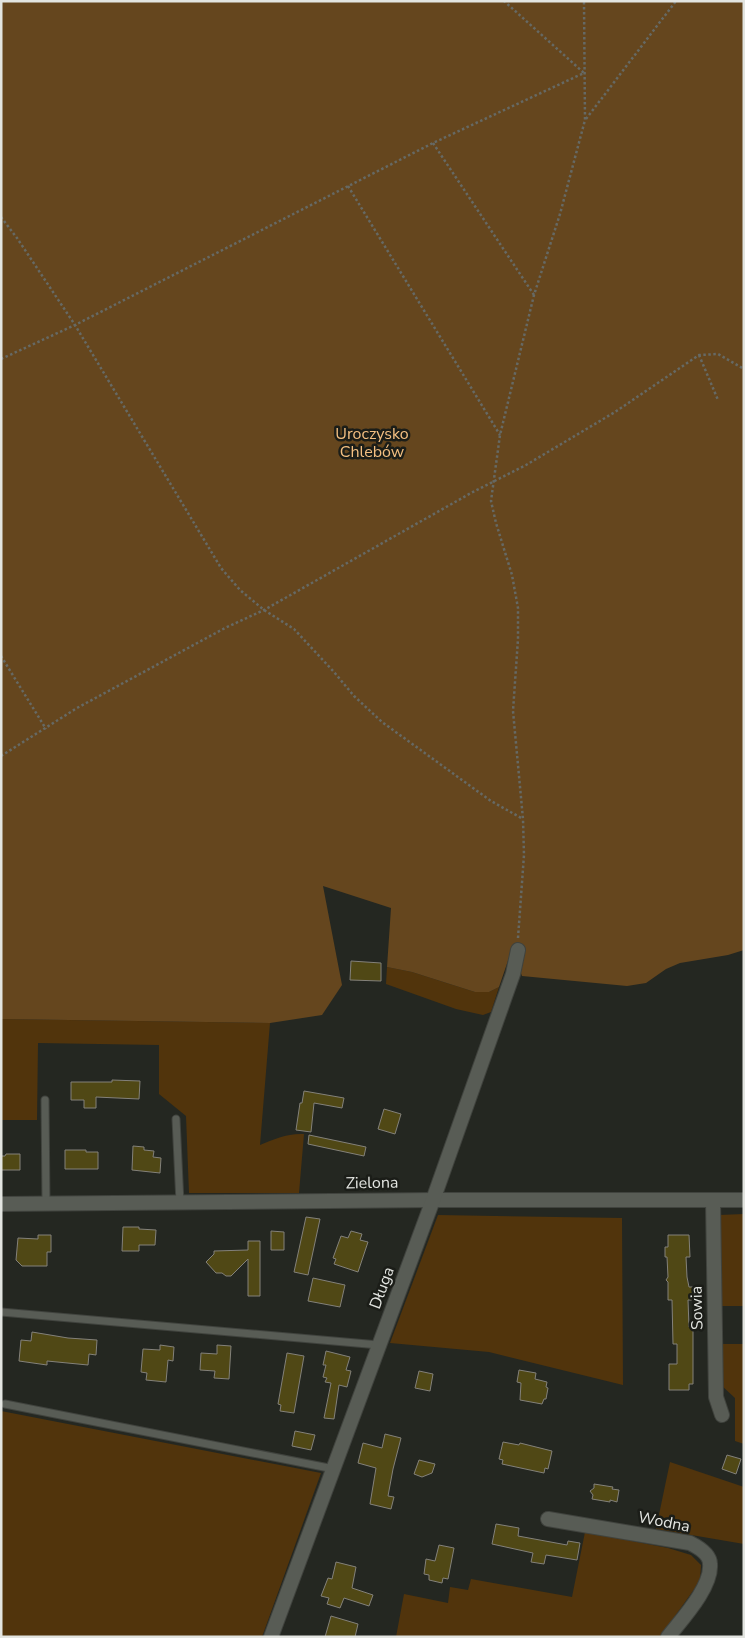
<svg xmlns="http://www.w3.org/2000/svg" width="745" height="1638" font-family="'Nunito Sans',sans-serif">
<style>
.green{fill:#51340c}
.forest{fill:#65461e}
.building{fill:#504815;stroke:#83817a}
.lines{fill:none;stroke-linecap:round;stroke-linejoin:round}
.lane-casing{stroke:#40433e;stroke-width:9}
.street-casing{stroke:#40433e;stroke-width:16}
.path{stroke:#666964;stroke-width:2.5;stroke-dasharray:2.5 2.5;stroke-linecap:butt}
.lane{stroke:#585c55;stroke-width:7}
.street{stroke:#585c55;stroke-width:14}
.labels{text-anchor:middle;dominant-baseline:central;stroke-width:5;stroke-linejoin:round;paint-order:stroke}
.park-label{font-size:16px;fill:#f5c082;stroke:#1b1d18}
.street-label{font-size:16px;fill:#e3e5e1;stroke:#1b1d18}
</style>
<rect width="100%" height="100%" fill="#242721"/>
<g class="green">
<polygon points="387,967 412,972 475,992 489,992 499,987 491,1012 483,1015 456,1009 386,984"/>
<path d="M1,1019L270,1023L260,1145C274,1139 288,1133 304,1134L299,1193H189L186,1116L159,1094V1045L38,1043L37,1120H1Z"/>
<polygon points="744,1214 744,1306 721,1306 719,1215"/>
<polygon points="438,1215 622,1218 623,1385 489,1352 390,1343"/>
<polygon points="721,1344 744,1344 744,1444 735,1441 735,1398 721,1385"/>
<polygon points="1,1411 321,1473 262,1637 1,1637"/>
<polygon points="670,1462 744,1487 744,1544 656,1529"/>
<polygon points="585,1532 668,1548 691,1555 701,1565 700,1581 660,1637 396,1637 404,1594 448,1603 450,1587 468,1590 471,1579 572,1597"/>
</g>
<polygon class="forest" points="1,1 744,1 744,950 728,955 680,963 666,969 646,983 627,986 522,976 512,949 499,987 489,992 475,992 412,972 387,967 391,908 323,886 342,985 322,1015 270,1023 1,1019"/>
<g class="building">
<polygon points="351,961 381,963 381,981 350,980"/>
<polygon points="112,1080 140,1081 139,1099 96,1097 96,1108 84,1108 84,1100 71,1100 71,1082 112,1082"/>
<polygon points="304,1091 344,1098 342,1108 314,1103 311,1132 296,1130 300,1103 302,1103"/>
<polygon points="384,1109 401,1114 395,1134 378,1129"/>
<polygon points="309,1135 366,1147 364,1156 308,1144"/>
<polygon points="133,1146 144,1147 144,1150 154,1151 153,1157 161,1158 160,1173 132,1170"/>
<polygon points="65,1150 86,1150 86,1152 98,1152 98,1169 65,1169"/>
<polygon points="6,1154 20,1154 20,1170 1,1170 1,1156 5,1156"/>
<polygon points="306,1217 320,1219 308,1275 294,1272"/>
<polygon points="123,1227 139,1227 139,1229 156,1230 155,1245 139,1245 139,1251 122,1251"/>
<polygon points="271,1231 284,1232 284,1250 271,1250"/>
<polygon points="351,1231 362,1234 360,1240 368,1242 358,1272 334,1264 336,1259 333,1258 341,1236 348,1238"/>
<polygon points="38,1235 51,1235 51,1252 47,1252 47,1266 22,1266 16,1260 18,1238 38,1239"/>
<polygon points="668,1235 689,1235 690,1257 686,1257 687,1277 689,1287 694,1287 694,1300 688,1300 689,1327 693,1327 693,1384 689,1384 689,1390 669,1390 669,1364 677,1364 677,1344 673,1344 672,1300 668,1300 668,1282 666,1280 668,1277 667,1257 665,1257 665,1247 668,1247"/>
<polygon points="248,1241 260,1241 260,1296 248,1296 248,1259 231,1276 226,1276 222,1273 216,1273 206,1262 214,1254 214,1251 248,1250"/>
<polygon points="313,1278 345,1285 340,1307 308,1301"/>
<polygon points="32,1332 68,1338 97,1340 96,1355 89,1354 88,1365 47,1361 47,1365 19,1361 21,1340 31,1341"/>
<polygon points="160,1345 174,1347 173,1361 168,1360 166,1382 146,1380 147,1373 141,1372 143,1349 160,1350"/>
<polygon points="217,1345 231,1346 229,1379 214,1378 215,1371 200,1370 201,1353 217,1354"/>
<polygon points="326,1351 350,1357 346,1370 351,1371 347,1387 339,1385 334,1419 324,1418 331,1383 325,1382 327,1378 323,1377 326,1365 323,1365"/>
<polygon points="287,1353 304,1356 294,1413 280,1411 281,1405 278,1404"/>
<polygon points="519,1370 536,1373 535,1379 547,1382 546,1387 548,1388 546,1399 544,1399 542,1404 520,1400 521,1383 517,1382"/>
<polygon points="419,1371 433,1374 430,1391 415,1388"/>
<polygon points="295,1431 315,1435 311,1450 292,1446"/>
<polygon points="385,1434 401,1438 393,1469 388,1496 394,1497 391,1509 370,1504 376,1468 358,1463 363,1443 382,1448"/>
<polygon points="503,1442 519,1445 520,1443 552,1451 548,1469 545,1468 544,1473 502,1464 503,1460 499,1459"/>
<polygon points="727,1455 741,1459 736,1474 722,1469"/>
<polygon points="419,1460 435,1464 432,1473 422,1477 414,1474"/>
<polygon points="594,1484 613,1487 612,1489 619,1490 617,1502 610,1500 610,1502 592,1499 593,1495 590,1491 594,1488"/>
<polygon points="496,1524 519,1528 518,1536 567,1545 568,1541 580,1543 577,1560 546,1555 544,1564 531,1562 533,1553 492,1544"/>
<polygon points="439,1545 454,1548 448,1579 443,1578 442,1583 429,1580 429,1575 424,1574 426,1559 435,1561"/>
<polygon points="336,1562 356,1567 352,1588 373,1595 369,1606 344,1598 340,1608 327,1604 329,1598 321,1596 328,1578 332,1579"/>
<polygon points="331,1616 358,1624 355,1637 325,1637"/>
</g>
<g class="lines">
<g class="lane-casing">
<g id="lane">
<polyline points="45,1100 46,1203"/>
<polyline points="176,1119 180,1203"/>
<polyline points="1,1312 379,1345"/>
<polyline points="5,1404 334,1469"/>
</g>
</g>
<g class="street-casing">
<g id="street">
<polyline points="713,1200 716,1397 722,1415"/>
<polyline points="1,1204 433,1200 744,1200"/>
<path d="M548,1519L690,1543C698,1547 710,1554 710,1564C712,1587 682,1619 668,1637"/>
<polyline points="271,1637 433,1200 513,974 518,950"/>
</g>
</g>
<g class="path">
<polyline points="586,119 676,1"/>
<polyline points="433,143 534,295"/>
<polyline points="348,186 500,435"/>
<polyline points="1,217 17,238 75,325 221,568 240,590 264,610 294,629 334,672 354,696 382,722 491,801 523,819"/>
<polyline points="699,355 718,400"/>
<polyline points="1,359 75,325 433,143 584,73 504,1"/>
<polyline points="1,656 46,729"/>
<polyline points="1,756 77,708 225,628 264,610 471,493 526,465 615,412 699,355 718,354 744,369"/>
<polyline points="518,938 524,855 523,819 513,711 518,639 518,608 512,575 496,523 491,501 500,435 534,295 560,214 585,120 584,1"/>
</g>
<use href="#lane" class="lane"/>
<use href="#street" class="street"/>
</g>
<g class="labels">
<g class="park-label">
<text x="372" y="434">Uroczysko<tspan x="372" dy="18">Chlebów</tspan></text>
</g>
<g class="street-label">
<text transform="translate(372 1183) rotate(-1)">Zielona</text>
<text transform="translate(382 1288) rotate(-70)">Długa</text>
<text transform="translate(697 1308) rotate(-91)">Sowia</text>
<text transform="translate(664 1522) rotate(11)">Wodna</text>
</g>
</g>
<rect width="745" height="1638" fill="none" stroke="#e3e5e1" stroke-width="5"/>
</svg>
